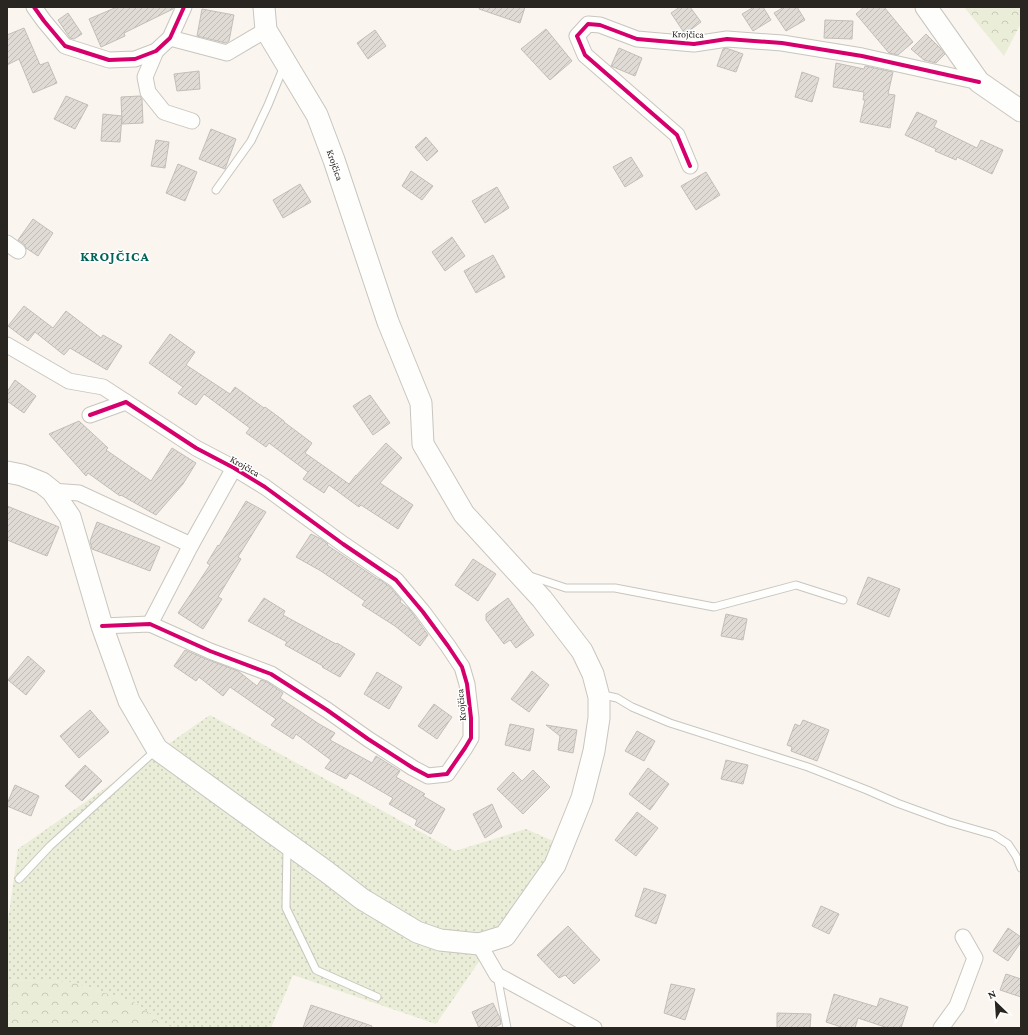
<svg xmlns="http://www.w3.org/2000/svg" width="1028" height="1035" font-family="'Crimson Pro',serif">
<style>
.green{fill:url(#green-dots)}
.forest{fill:url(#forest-crowns)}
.building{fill:url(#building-hatch);stroke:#c2beb9}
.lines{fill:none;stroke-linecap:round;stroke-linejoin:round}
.service-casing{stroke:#c9c5bf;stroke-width:9}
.minor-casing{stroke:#c9c5bf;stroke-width:17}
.secondary-casing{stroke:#c9c5bf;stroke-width:23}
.service{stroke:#fefefd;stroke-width:7}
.minor{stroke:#fefefd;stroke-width:15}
.secondary{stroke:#fefefd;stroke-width:21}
.cycleway-casing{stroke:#fff;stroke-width:6}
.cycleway{stroke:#d6006c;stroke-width:4}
.labels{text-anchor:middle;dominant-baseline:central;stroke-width:3;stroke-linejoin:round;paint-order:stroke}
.street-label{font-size:10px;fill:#292520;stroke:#fff}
.district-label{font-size:14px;font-weight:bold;letter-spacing:1px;fill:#006258;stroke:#fff}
</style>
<defs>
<pattern id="green-dots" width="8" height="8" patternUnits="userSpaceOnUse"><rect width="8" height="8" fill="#eaedd7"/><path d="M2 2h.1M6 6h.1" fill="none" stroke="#c9cbb8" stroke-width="1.8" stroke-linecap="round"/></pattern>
<pattern id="forest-crowns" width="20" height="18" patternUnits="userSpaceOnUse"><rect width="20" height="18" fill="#eaedd7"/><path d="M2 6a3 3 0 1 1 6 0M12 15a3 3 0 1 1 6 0" fill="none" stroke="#c9cbb8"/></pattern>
<pattern id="building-hatch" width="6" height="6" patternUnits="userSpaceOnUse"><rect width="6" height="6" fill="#e0dbd5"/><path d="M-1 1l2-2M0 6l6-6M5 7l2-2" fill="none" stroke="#c0bcb7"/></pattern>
</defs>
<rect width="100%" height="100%" fill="#faf5ef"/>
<polygon class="green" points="210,715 455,851 526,829 560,844 436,1024 293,975 271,1028 174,1028 163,1024 136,1003 71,982 7,980 7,928 18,849"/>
<g class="forest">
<polygon points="964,7 1021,7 1021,23 1004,56"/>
<polygon points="7,980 71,982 136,1003 163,1024 174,1028 7,1028"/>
</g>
<g class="building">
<polygon points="117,7 174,7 173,9 124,33 125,36 101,47 89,19"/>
<polygon points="480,7 525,7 520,23 479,9"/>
<polygon points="680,7 690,7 701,22 685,34 671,13"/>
<polygon points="754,7 763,7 771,20 753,31 742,14"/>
<polygon points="784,7 797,7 805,20 786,31 774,13"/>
<polygon points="864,7 884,7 913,42 898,55 889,53 856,14"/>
<polygon points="202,9 234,15 229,41 226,43 197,36"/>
<polygon points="68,13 82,34 74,39 70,38 58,20"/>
<polygon points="825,20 853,21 852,39 824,38"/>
<polygon points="24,28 40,65 48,62 57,83 33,93 19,59 7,65 7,35"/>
<polygon points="546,29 572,61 550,80 521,49"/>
<polygon points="375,30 386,46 368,59 357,43"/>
<polygon points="926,34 939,47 945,54 936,63 924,60 911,49"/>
<polygon points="619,48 642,58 635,76 611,66"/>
<polygon points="726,48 743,54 736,72 717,66 723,49"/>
<polygon points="836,63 864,69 865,66 893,72 888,94 895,95 890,128 860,122 865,100 863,100 864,92 833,87"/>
<polygon points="199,71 200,89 177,91 174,74"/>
<polygon points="802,72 819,78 812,102 795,97"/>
<polygon points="66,96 88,105 75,129 54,119"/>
<polygon points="140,96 142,99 143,123 122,124 121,97"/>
<polygon points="917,112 937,121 934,127 977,148 981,140 1003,150 992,174 957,157 956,160 935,151 936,149 905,135"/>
<polygon points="103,114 122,116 120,142 101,141"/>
<polygon points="211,129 236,139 225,169 199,159"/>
<polygon points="426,137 438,151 427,161 415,147"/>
<polygon points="156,140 169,142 165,168 151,166"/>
<polygon points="631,157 643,176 625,187 613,167"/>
<polygon points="178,164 197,172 185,201 166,193"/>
<polygon points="411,171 433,186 422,200 402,186"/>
<polygon points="706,172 720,195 696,210 681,186"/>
<polygon points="300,184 311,202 283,218 273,200"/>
<polygon points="497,187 509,208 485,223 472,201"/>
<polygon points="33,219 53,233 38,256 26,248 24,244 18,240"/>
<polygon points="452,237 465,256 445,271 432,252"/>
<polygon points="493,255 505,277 476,293 464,271"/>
<polygon points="24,306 53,328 66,311 101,338 103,335 122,346 107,370 70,348 64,355 35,332 28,341 8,326"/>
<polygon points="170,334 195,352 186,365 230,394 235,387 264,408 265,407 284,421 284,422 312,443 305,453 349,484 356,475 356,476 386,443 402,458 380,483 413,505 398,529 361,505 359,507 329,485 324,493 303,479 308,472 269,443 266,447 246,433 250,428 204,394 196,405 178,393 183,387 149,363"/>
<polygon points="15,380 36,396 24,413 7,401 7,392"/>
<polygon points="370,395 390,423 373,435 353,406"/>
<polygon points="79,421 108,448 106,450 151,481 172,448 196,463 183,484 156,515 121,495 120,496 88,473 86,476 49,434"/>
<polygon points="246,501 266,512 238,557 241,559 218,597 222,599 203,629 178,613 210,565 207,563 218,545 219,546"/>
<polygon points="7,506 59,527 47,556 7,540"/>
<polygon points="97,522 160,547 150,571 92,549 90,541"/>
<polygon points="311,534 321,539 328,544 327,545 379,580 379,579 390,587 401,600 400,602 410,610 428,635 420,646 395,626 362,605 365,601 321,571 296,557"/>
<polygon points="473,559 496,574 478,601 455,585"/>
<polygon points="868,577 900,589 889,617 857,604"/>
<polygon points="264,598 285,611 283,615 336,644 337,643 355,654 340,677 322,667 323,666 285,645 287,642 248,621"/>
<polygon points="508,598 534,635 516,648 510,640 504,644 486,620 486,614"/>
<polygon points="726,614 747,619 743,640 721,636"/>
<polygon points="185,650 206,659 238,671 257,686 261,680 267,682 283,693 280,698 319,724 335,733 330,740 372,763 376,756 400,771 396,777 425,794 423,796 445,809 431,834 415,825 417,820 389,804 393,798 350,773 346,779 325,768 331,760 296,734 293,739 271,725 276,719 230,687 223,696 199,677 196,681 174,666"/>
<polygon points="28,656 45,671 26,695 8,680"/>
<polygon points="532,671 549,685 529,712 511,699"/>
<polygon points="377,672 402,687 389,709 364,694"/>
<polygon points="434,704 452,717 437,739 418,726"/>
<polygon points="90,710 109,732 79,758 60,736"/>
<polygon points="803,720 829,730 817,761 791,751 792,747 787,745 795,724 800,726"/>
<polygon points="510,724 534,729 530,751 505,745"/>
<polygon points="546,725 577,730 573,753 558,750 560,736"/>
<polygon points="637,731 655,741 644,761 625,751"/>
<polygon points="726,760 748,765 743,784 721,779"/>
<polygon points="85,765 102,781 82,801 65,786"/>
<polygon points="648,768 669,784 650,810 629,794"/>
<polygon points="533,770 550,787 523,814 497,789 513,772 522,781"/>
<polygon points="15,785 39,796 31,816 7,806 7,804"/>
<polygon points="492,804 502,827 485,838 473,814"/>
<polygon points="637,812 658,828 636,856 615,840"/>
<polygon points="644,888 666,895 656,924 635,916"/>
<polygon points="821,906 839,914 829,934 812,926"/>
<polygon points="568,926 600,960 574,984 565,975 559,978 537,955"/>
<polygon points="1008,928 1021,937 1021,942 1008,961 993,951"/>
<polygon points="1006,974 1021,979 1021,997 1000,990"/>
<polygon points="671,984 695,989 685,1020 664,1013"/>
<polygon points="834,994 877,1007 880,998 908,1007 901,1028 888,1028 858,1018 855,1028 844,1028 826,1022"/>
<polygon points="493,1003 500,1018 501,1024 493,1028 479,1028 472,1012"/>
<polygon points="311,1005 372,1026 371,1028 303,1028"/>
<polygon points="777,1013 811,1014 810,1028 777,1028"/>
</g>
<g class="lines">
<g class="service-casing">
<g id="service">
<polyline points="216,190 251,141 268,105 284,66"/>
<polyline points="530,576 566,588 615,588 714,607 796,585 843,600"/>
<polyline points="601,697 608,696 617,698 632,707 670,723 808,767 867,790 897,803 949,822 994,835 1008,844 1016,856 1021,868"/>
<polyline points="287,847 286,908 316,970 377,997"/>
<polyline points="19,879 50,846 156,750"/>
<polyline points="497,975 507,1028"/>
</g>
</g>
<g class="minor-casing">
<g id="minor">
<polyline points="34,7 44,21 65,46 109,60 135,59 156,51 170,38 184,7"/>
<polyline points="170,38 227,53 266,30"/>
<polyline points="156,51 145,77 148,92 164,112 192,121"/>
<polyline points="690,166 677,135 585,55 577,36 588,24 600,25 637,39 694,44 727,39 782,43 862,56 979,82"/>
<polyline points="7,243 18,251"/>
<polyline points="7,345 69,381 103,387 126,402"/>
<polyline points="90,415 126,402 196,448 234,468 265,487 343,544 396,580 423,612 448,646 462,667 467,684 471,718 471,738 465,748 447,774 428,776 413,768 368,739 327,710 271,674 210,651 150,624 102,626"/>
<polyline points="52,491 79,493 191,545"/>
<polyline points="150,624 191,545 234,468"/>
<polyline points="479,944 497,975 594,1028"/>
<polyline points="941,1028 957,1006 975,958 963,937"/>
</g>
</g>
<g class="secondary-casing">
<g id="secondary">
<polyline points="926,7 979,82 1021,111"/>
<polyline points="7,472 22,475 42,483 52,491 70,517 102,626 129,701 157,749 327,872 362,899 417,932 440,940 479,944 505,936 555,865 582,798 594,751 599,718 599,697 593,674 582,651 542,599 464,514 423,444 421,403 388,322 334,160 317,115 266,30 264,7"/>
</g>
</g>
<use href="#service" class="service"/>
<use href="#minor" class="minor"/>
<use href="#secondary" class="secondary"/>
<g class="cycleway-casing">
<g id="cycleway">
<polyline points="34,7 44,21 65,46 109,60 135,59 156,51 170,38 184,7"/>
<polyline points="690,166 677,135 585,55 577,36 588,24 600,25 637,39 694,44 727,39 782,43 862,56 979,82"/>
<polyline points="90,415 126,402 196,448 234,468 265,487 343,544 396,580 423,612 448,646 462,667 467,684 471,718 471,738 465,748 447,774 428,776 413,768 368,739 327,710 271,674 210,651 150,624 102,626"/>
</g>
</g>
<use href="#cycleway" class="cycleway"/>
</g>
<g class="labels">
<g class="street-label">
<text transform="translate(688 34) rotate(1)">Krojčica</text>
<text transform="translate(335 165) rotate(71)">Krojčica</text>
<text transform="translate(245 466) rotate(30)">Krojčica</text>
<text transform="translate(461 705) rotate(-95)">Krojčica</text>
</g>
<g class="district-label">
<text x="115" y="256">KROJČICA</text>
</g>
</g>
<rect width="1028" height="1035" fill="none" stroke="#292520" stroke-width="16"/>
<g transform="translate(996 1003) rotate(335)" stroke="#ffffff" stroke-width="3" paint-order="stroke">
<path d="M0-3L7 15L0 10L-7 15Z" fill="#292520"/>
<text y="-6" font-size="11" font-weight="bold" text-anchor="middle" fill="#292520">N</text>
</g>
</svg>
